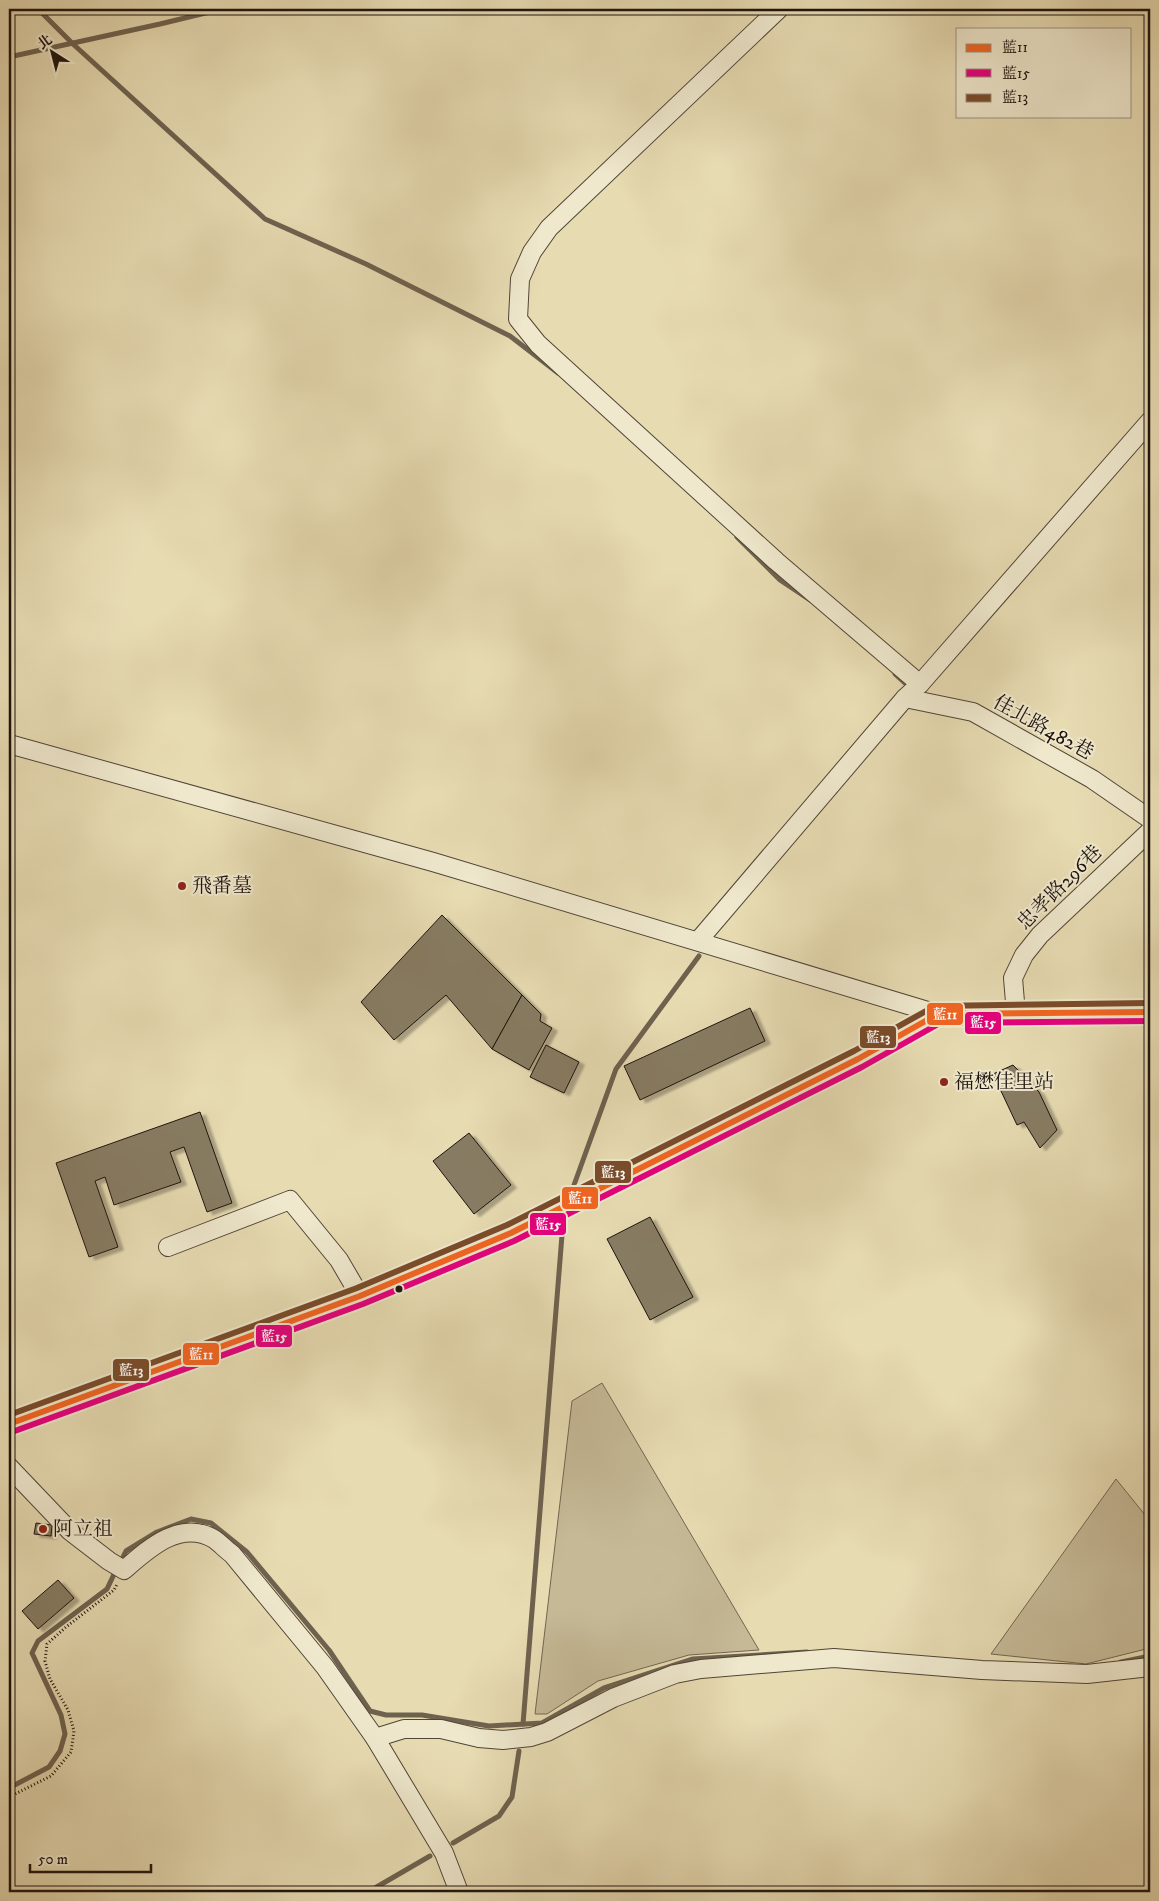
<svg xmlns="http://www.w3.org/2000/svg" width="1159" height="1901" font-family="'IM FELL DW Pica','Noto Serif TC',serif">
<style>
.green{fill:#c5b996;stroke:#726652}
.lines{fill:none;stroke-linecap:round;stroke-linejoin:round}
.stream{stroke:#6e624f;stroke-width:5}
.building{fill:#877b63;stroke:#1e130e;filter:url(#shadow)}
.minor-casing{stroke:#504537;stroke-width:20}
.path{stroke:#1e130e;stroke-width:3;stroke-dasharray:1 2.5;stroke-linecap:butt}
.minor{stroke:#efe8cd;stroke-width:18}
.bus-1-casing{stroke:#efe8cd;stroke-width:10}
.bus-2-casing{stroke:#efe8cd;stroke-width:10}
.bus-3-casing{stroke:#efe8cd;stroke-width:10}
.bus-1{stroke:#f26522;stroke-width:6}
.bus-2{stroke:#e5007d;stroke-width:6}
.bus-3{stroke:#7a4b2a;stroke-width:6}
.poi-dot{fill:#8f2418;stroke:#efe8cd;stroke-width:2}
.bus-dot{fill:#1e130e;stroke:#efe8cd;stroke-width:2}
.labels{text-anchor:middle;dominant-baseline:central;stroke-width:4;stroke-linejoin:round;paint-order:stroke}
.street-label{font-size:20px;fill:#1e130e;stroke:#efe8cd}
.poi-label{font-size:20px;fill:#1e130e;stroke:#efe8cd;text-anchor:start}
.line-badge{stroke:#efe8cd;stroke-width:2}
.badge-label{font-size:14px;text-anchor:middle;font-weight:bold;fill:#fff}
</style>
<defs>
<filter id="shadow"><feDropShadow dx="5.5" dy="3" stdDeviation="1" flood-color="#0004"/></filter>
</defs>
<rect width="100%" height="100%" fill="#e7dbb2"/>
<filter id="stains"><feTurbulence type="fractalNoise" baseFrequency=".004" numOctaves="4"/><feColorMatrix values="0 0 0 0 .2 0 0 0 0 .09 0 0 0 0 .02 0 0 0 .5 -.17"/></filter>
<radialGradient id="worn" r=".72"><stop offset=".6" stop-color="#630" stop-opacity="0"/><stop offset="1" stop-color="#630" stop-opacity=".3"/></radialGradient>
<g class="green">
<polygon points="602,1383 759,1650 689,1655 598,1681 547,1714 535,1714 572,1401"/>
<polygon points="1116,1479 1150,1521 1150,1648 1086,1664 991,1654"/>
</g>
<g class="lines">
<g class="stream">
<polyline points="38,9 73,44 265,219 366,264 510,336 558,373"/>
<polyline points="9,57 160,24 222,9"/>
<polyline points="737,537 780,580 810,600"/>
<polyline points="895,674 906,684"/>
<polyline points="574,1185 616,1069 699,956"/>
<polyline points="120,1563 126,1551 157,1532 191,1519 211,1523 247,1552 329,1650 370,1711 386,1715 422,1715 489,1726 542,1723 604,1688 693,1659 807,1652"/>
<polyline points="1121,1662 1150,1656"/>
<polyline points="523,1724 562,1235"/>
<polyline points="9,1788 49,1767 60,1751 65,1734 61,1715 32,1653 38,1641 107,1589 116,1570"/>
<polyline points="453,1843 499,1816 512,1797 519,1751"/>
<polyline points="368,1892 430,1856"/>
<polyline points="1143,1892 1150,1888"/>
</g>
</g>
<g class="building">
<polygon points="442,915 522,995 492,1049 446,995 394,1040 361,1002"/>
<polygon points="522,995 541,1014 540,1021 552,1028 529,1070 492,1049"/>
<polygon points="750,1008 765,1041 640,1100 624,1066"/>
<polygon points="546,1045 579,1062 564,1093 530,1077"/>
<polygon points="1013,1065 1039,1092 1057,1130 1040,1148 1024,1122 1017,1125 993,1074"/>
<polygon points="200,1112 232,1203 207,1212 184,1147 170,1152 181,1182 114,1205 105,1177 95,1181 118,1247 89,1257 56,1163"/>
<polygon points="469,1133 511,1185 474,1214 433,1161"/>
<polygon points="650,1217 693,1297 650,1320 607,1239"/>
<polygon points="36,1523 52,1525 51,1536 34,1534"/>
<polygon points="58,1580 74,1598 38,1629 22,1611"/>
</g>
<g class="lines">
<g class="minor-casing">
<g id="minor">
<polyline points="920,684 1150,421"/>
<polyline points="905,698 973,712 1092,779 1150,819"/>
<polyline points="9,744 433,862 938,1014 1150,1012"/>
<polyline points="698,941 905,698 920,684 776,561 538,344 518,319 520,279 532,252 549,228 779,9"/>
<polyline points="1016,1014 1013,978 1024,955 1040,935 1150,831"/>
<polyline points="168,1247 290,1200 339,1260 360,1296"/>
<polyline points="9,1424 360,1296 511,1233 858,1059 938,1014"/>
<path d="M9,1467L70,1531L109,1561L124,1570C148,1549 180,1519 214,1539C220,1543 226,1550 232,1554L325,1667L375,1738L444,1853L459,1892"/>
<polyline points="375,1738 404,1729 441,1729 479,1738 503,1740 531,1737 547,1732 613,1698 675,1674 701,1669 834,1658 982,1670 1087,1674 1150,1667"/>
</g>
</g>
<polyline class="path" points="9,1797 51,1776 71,1752 74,1731 68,1710 50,1679 45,1661 47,1644 66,1627 114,1590 117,1584"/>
<use href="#minor" class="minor"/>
<g class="bus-1-casing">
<polyline id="bus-1" points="9,1424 360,1296 511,1233 858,1059 938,1014 1150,1012"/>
</g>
<g class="bus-2-casing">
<polyline id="bus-2" points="12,1432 363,1304 514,1241 862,1067 940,1023 1150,1021"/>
</g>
<g class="bus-3-casing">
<polyline id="bus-3" points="9,1415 357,1288 507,1225 854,1051 935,1006 1150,1003"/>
</g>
<use href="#bus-1" class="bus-1"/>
<use href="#bus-2" class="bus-2"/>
<use href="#bus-3" class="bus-3"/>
</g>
<g class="poi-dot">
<circle cx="182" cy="886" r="5"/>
<circle cx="944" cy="1082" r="5"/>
<circle cx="43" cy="1529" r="5"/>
</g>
<circle class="bus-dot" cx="399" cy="1289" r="4.5"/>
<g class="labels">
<g class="street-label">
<text transform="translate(1043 728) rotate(29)">佳北路482巷</text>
<text transform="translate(1060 888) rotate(-45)">忠孝路296巷</text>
</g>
<g class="poi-label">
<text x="192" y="886">飛番墓</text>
<text x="954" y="1082">福懋佳里站</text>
<text x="53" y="1529">阿立祖</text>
</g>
</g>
<g class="line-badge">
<rect x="926" y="1002" width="38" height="24" rx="5" fill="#f26522"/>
<rect x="964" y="1011" width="38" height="24" rx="5" fill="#e5007d"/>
<rect x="859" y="1025" width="38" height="24" rx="5" fill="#7a4b2a"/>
<rect x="594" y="1160" width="38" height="24" rx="5" fill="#7a4b2a"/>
<rect x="561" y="1186" width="38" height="24" rx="5" fill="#f26522"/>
<rect x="529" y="1212" width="38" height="24" rx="5" fill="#e5007d"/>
<rect x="255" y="1324" width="38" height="24" rx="5" fill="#e5007d"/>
<rect x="182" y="1342" width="38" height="24" rx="5" fill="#f26522"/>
<rect x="112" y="1358" width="38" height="24" rx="5" fill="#7a4b2a"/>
</g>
<g class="badge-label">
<text x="945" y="1019">藍11</text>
<text x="983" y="1027">藍15</text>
<text x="878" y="1042">藍13</text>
<text x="613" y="1177">藍13</text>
<text x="580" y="1203">藍11</text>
<text x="548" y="1229">藍15</text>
<text x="274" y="1341">藍15</text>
<text x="201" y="1359">藍11</text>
<text x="131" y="1375">藍13</text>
</g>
<rect width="1159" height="1901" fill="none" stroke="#e7dbb2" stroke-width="30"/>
<rect x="10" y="10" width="1139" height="1881" fill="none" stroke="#1e130e" stroke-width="2.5"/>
<rect x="15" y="15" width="1129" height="1871" fill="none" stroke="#1e130e"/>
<rect x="956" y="28" width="175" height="90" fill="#efe8cd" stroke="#9b9381"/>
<rect x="966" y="44" width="25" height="8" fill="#f26522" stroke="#9b9381"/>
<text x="1002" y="52" font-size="15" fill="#1e130e">藍11</text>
<rect x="966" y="69" width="25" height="8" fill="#e5007d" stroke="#9b9381"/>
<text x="1002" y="78" font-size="15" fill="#1e130e">藍15</text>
<rect x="966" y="94" width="25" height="8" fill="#7a4b2a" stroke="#9b9381"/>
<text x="1002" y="102" font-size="15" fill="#1e130e">藍13</text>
<g transform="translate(52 52) rotate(324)" stroke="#efe8cd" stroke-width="4" paint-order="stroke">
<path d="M0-4L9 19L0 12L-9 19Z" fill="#1e130e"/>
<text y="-8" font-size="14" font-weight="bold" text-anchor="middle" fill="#1e130e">北</text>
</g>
<path d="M30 1864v8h121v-8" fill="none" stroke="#1e130e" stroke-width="2.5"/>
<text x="38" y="1864" font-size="15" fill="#1e130e" stroke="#efe8cd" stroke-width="4" paint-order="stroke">50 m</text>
<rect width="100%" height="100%" filter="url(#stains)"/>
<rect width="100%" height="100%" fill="url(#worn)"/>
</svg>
